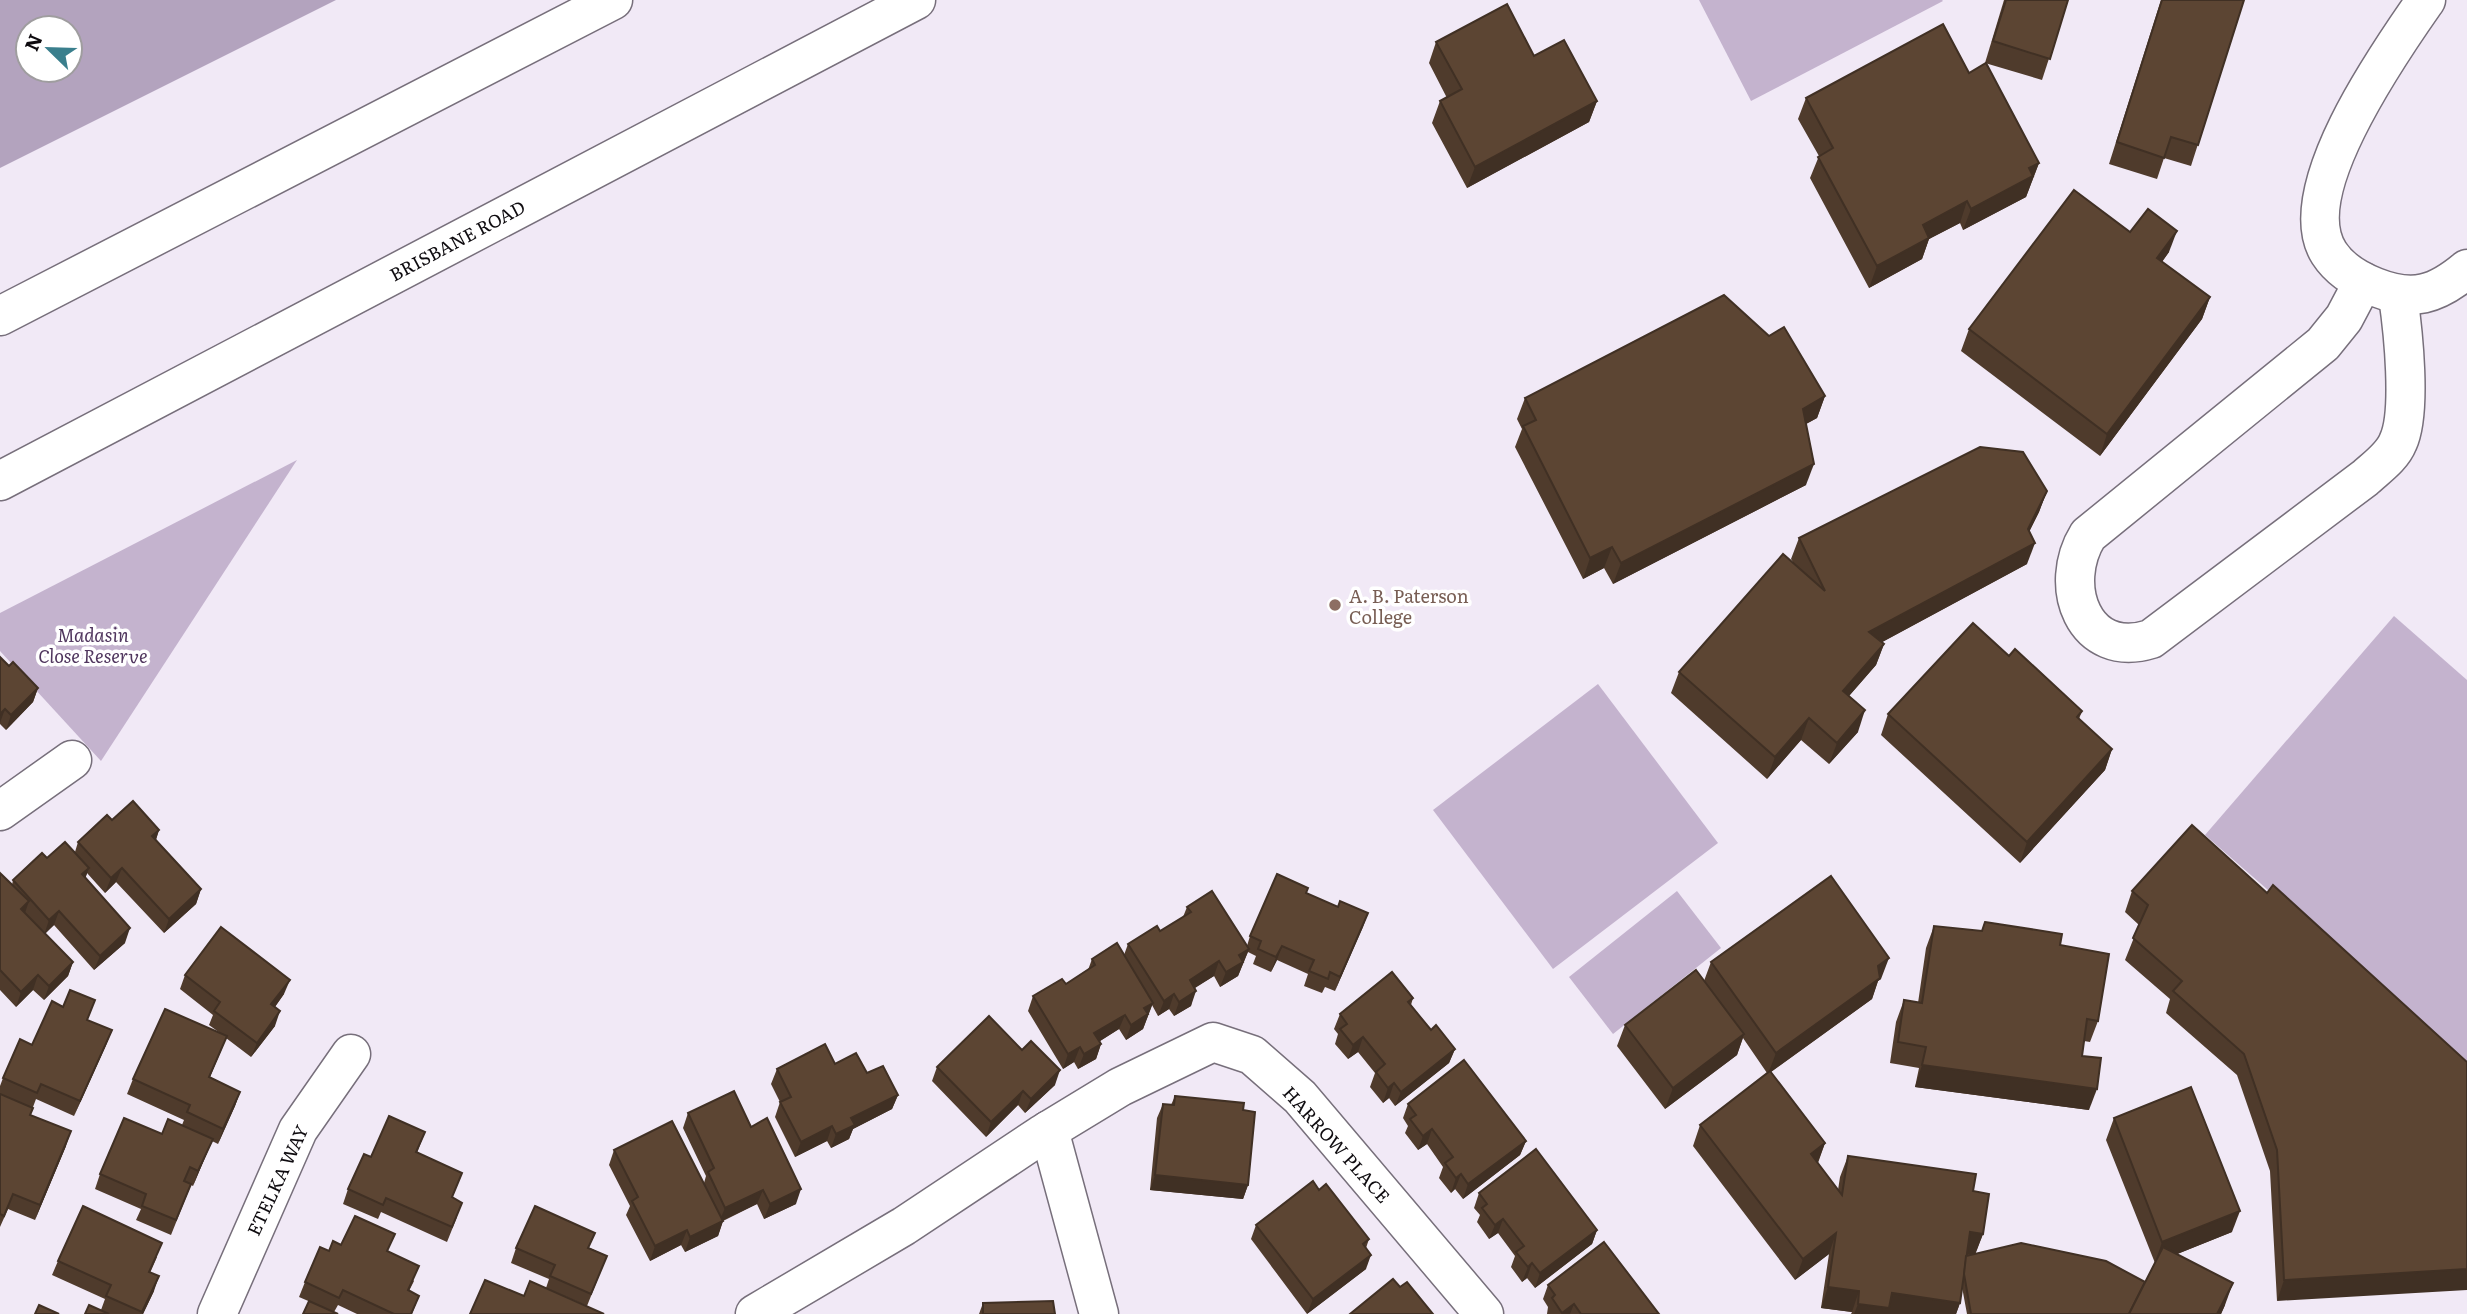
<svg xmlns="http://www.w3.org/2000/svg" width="2467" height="1314" font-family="Literata,serif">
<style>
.green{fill:#c4b3ce}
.forest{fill:#b3a3be;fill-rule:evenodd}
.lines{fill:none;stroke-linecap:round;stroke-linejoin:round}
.minor-casing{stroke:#776f7b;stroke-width:41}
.highway-casing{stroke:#776f7b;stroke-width:41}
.minor{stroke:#fff;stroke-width:38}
.highway{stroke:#fff;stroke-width:38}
.wall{fill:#4f3b2c}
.shaded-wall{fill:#403024}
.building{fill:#5c4533;stroke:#403024;stroke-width:2}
.education-dot{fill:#8d6e63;stroke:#fff;stroke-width:2.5}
.labels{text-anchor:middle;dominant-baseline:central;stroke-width:7;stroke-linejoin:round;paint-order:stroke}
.street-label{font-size:18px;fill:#0e0b0f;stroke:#fff}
.education-label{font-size:18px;fill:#785e54;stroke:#fff;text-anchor:start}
.park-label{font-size:18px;font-style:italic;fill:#50365e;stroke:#fff}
</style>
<rect width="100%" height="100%" fill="#f1e9f6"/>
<g class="green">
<polygon points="1699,0 1942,0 1943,1 1751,101"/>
<polygon points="297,460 101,761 0,651 0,613"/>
<polygon points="2394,616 2467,680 2467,1064 2205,835"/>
<polygon points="1598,684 1718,843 1553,969 1433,810"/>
<polygon points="1677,891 1721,948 1613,1034 1569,977"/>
</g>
<path class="forest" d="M0,0H336L0,168ZM28,28H70V70H28Z"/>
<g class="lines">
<g class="minor-casing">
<g id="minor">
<path d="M2426,0C2391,50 2290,192 2329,253C2340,270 2357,280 2375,287C2413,302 2436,295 2467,269"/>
<path d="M2363,282L2344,318L2323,344L2088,535C2057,585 2083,660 2151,639L2365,478C2377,467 2392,457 2398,442C2412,412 2403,330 2398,296"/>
<polyline points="0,811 72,760"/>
<polyline points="1049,1130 1099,1314"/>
<polyline points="217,1314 298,1130 351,1054"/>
<polyline points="755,1314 904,1226 1041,1135 1120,1087 1213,1042 1252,1055 1300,1097 1484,1314"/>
</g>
</g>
<g class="highway-casing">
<g id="highway">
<polyline points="0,316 613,0"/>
<polyline points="0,481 916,0"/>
</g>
</g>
<use href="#minor" class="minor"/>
<use href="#highway" class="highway"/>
</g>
<g class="wall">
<polygon points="2004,0 2068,0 2042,80 1985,63"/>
<polygon points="2161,0 2244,0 2191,166 2164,158 2157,179 2109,164"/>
<polygon points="1436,42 1597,101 1589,122 1467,188 1432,123 1440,101 1447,98 1429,63"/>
<polygon points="1969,73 2039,163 2026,197 1963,230 1960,223 1929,239 1922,259 1869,288 1810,178 1819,156 1798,119 1806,98"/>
<polygon points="2130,232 2169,252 2162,262 2210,297 2202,319 2100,456 1961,351 1969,329"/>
<polygon points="1825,396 1817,418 1806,424 1806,485 1613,584 1604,568 1583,579 1515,447 1522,429 1517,419 1525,398"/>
<polygon points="2047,491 2039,512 2029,532 2027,564 1882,642 1884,644 1876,665 1849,696 1858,732 1829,764 1801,740 1767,779 1671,693 1679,672 1793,562 1791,559 1799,538"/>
<polygon points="2009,656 2082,711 2079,719 2112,749 2105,770 2020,863 1881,735 1888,714"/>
<polygon points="0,657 9,666 38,688 33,702 6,730 0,724"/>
<polygon points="112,820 159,830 156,840 201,889 196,904 164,933 116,882 105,893 87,873 85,878 125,943 94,970 54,925 45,933 73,962 68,976 44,1000 33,990 16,1007 0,990 0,873 12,885 13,880 47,858 75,852 78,842"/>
<polygon points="2132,891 2267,893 2467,1062 2277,1301 2270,1171 2237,1075 2166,1013 2170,999 2125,960 2139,925 2125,912"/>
<polygon points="1187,907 1247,946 1250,936 1338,907 1368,913 1335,991 1325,987 1322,993 1304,986 1308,974 1277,960 1271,972 1253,964 1256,956 1248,952 1238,976 1220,987 1214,976 1194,988 1191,1006 1174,1016 1169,1009 1158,1016 1152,1005 1143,1029 1126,1040 1119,1029 1100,1041 1101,1044 1096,1059 1078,1069 1074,1062 1063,1069 1028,1011 1033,996 1066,984 1088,970 1092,959 1124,955 1128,944 1160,931 1183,917"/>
<polygon points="1934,926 2060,945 2098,1021 2090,1042 2084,1041 2082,1056 2089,1110 1915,1087 1919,1068 1890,1063 1896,1022 1904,1000 1918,1003 1926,948"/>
<polygon points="1711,962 1881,979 1878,981 1872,999 1771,1072 1825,1143 1818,1163 1838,1190 1840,1177 1848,1156 1973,1191 1983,1234 1975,1254 2145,1282 2155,1263 2106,1140 2114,1118 2232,1232 2177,1254 2225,1305 2221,1314 1967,1314 1962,1287 1960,1303 1956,1314 1851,1314 1852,1312 1821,1308 1829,1254 1795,1280 1693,1146 1700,1125 1767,1073 1743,1038 1737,1055 1665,1109 1617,1046 1625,1025 1704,981"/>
<polygon points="185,975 284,994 275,1007 275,1026 251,1057 226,1038 210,1077 240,1092 235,1106 218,1144 212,1141 193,1186 191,1185 171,1235 136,1220 141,1209 95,1189 100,1174 162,1134 182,1125 184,1120 127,1094 133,1079 220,1033 209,1025 213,1015 180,989"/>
<polygon points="1413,998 1411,1005 1431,1030 1455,1049 1449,1063 1395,1106 1389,1098 1383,1103 1370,1087 1375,1073 1358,1052 1348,1059 1335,1044 1338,1034 1334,1029 1340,1014"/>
<polygon points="87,1020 112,1030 106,1045 74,1116 36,1099 30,1115 66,1146 35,1220 8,1209 0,1227 0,1086 3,1078 32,1045"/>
<polygon points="1022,1050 1055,1085 1025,1113 1018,1105 986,1137 932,1081 937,1067"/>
<polygon points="835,1064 867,1073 898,1095 892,1109 853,1129 849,1139 831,1148 827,1141 795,1157 775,1117 780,1102 771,1084 777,1069"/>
<polygon points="1175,1096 1243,1110 1248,1185 1243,1199 1150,1190 1157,1118 1163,1104 1171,1105"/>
<polygon points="1408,1104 1526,1141 1520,1155 1463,1199 1455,1189 1451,1193 1439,1178 1443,1167 1427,1144 1418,1150 1405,1133 1408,1126 1403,1118"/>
<polygon points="688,1113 751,1127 796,1204 764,1219 757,1204 723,1221 718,1236 685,1252 681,1245 650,1261 626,1215 630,1206 609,1165 614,1150 704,1183 706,1176 683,1128"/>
<polygon points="425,1132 417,1153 452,1198 457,1217 447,1242 381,1212 378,1219 343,1204 348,1189 371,1157"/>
<polygon points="1319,1190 1369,1239 1366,1248 1366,1269 1307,1314 1251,1239 1256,1225"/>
<polygon points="1479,1193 1597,1230 1592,1244 1535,1288 1527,1278 1522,1282 1511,1267 1515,1256 1498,1233 1489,1239 1477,1222 1480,1215 1474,1208"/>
<polygon points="341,1245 388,1252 414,1281 409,1291 419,1296 412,1314 357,1314 338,1305 334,1312 299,1297 305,1282 329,1251"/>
<polygon points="516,1248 590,1248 607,1256 587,1306 546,1288 549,1279 511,1263"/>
<polygon points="157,1257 150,1273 154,1291 143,1314 85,1314 101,1310 105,1299 52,1275 58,1261"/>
<polygon points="1548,1285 1659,1314 1547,1314 1548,1307 1543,1299"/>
<polygon points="983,1303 1055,1314 979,1314"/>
</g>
<g class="shaded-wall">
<polygon points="1597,101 1589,122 1467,188 1475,167"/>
<polygon points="2039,163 2026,197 1963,230 1971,209 2029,168"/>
<polygon points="1967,201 1960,223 1929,239 1922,259 1869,288 1877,266 1923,225"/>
<polygon points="2177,231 2169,252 2149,279 2157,258"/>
<polygon points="2210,297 2202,319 2100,456 2107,434"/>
<polygon points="1825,396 1817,418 1795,430 1803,409"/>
<polygon points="1814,464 1806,485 1613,584 1621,563"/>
<polygon points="2047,491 2039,512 2020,550 2028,529"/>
<polygon points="2035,543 2027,564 1862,653 1869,632"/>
<polygon points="1612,547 1604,568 1583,579 1590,558"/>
<polygon points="1884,644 1876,665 1835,712 1843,691"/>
<polygon points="38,688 33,702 6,730 11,715"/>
<polygon points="5,709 0,723 0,714"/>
<polygon points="1865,710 1858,732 1829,764 1837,743"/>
<polygon points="1809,718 1801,740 1767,779 1775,757"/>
<polygon points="2112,749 2105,770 2020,863 2027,842"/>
<polygon points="159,830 154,845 152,836"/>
<polygon points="89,868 84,882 82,874"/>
<polygon points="122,868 116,882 105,893 111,878"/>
<polygon points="201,889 196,904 164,933 169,919"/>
<polygon points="29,901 24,916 21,909"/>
<polygon points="59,911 54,925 44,935 49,920"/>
<polygon points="1368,913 1363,927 1335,991 1340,977"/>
<polygon points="130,928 125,943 94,970 100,956"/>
<polygon points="1282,946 1277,960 1271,972 1276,957"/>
<polygon points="1249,949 1238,976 1220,987 1226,972 1239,955"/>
<polygon points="1889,958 1881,979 1878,981 1872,999 1768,1074 1776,1053 1878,966"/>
<polygon points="1219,961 1214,976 1184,995 1190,980"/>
<polygon points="73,962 68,976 44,1000 49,986"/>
<polygon points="38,975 33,990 16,1007 21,992"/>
<polygon points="290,980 284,994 266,1019 271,1004"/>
<polygon points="1196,991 1191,1006 1174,1016 1179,1002"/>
<polygon points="1174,994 1169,1009 1158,1016 1164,1001"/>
<polygon points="1153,1003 1143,1029 1126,1040 1131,1025 1144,1008"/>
<polygon points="280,1011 275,1026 251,1057 257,1043"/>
<polygon points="1125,1015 1119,1029 1089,1048 1094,1033"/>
<polygon points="112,1030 106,1045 74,1116 80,1101"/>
<polygon points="1744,1034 1737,1055 1665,1109 1673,1088"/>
<polygon points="227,1036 221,1051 203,1092 209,1077"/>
<polygon points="1363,1037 1358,1052 1348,1059 1353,1045"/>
<polygon points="1101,1044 1096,1059 1078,1069 1084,1054"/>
<polygon points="1080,1047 1074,1062 1063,1069 1068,1054"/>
<polygon points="1455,1049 1449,1063 1395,1106 1401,1092"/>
<polygon points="1922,1065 2097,1089 2089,1110 1915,1087"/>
<polygon points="1060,1070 1055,1085 1025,1113 1031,1099"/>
<polygon points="1394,1083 1389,1098 1383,1103 1388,1088"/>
<polygon points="1023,1091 1018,1105 986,1137 991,1122"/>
<polygon points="240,1092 235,1106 218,1144 223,1129"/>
<polygon points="898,1095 892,1109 853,1129 849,1139 831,1148 836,1134 851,1118"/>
<polygon points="832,1126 827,1141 795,1157 801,1142"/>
<polygon points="1432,1129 1427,1144 1418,1150 1423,1136"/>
<polygon points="71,1131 66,1146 35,1220 40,1205"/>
<polygon points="213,1139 207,1153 193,1186 198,1171"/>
<polygon points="1526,1141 1520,1155 1463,1199 1468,1184"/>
<polygon points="1825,1143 1817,1164 1811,1154"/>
<polygon points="1461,1174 1455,1189 1451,1193 1456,1178"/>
<polygon points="1155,1175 1248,1185 1243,1199 1150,1190"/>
<polygon points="801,1189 796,1204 764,1219 770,1204"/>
<polygon points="763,1190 757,1204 719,1222 725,1208"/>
<polygon points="2240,1211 2232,1232 2155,1263 2162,1242"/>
<polygon points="1503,1219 1498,1233 1489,1239 1495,1225"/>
<polygon points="723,1221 718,1236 685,1252 690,1237"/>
<polygon points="687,1230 681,1245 650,1261 655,1246"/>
<polygon points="1597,1230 1592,1244 1535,1288 1540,1273"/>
<polygon points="1970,1232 1983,1234 1975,1255 1962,1253"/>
<polygon points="1836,1233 1829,1254 1795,1280 1803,1259"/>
<polygon points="1371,1255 1366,1269 1307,1314 1313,1299"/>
<polygon points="1532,1263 1527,1278 1522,1282 1528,1267"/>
<polygon points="2467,1269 2467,1290 2277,1301 2284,1280"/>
<polygon points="159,1276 154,1291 143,1314 142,1314"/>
<polygon points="2233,1283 2225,1305 2221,1314 2217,1314"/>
<polygon points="1828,1287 1859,1291 1852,1312 1821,1308"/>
<polygon points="1892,1293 1960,1303 1956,1314 1854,1314 1858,1304"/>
<polygon points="1574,1304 1570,1314 1562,1314 1562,1313"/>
</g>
<g class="building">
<polygon points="2006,0 2068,0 2050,59 1993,41"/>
<polygon points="2162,0 2244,0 2198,145 2171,137 2164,158 2117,142"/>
<polygon points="1507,4 1534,56 1564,40 1597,101 1475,167 1440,101 1462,89 1436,42"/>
<polygon points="1943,24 1969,73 1986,63 2039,163 2029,168 2033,176 1971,209 1967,201 1923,225 1929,238 1877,266 1818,157 1833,148 1806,98"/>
<polygon points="2074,190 2130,232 2148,209 2177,231 2157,258 2210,297 2107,434 1969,329"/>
<polygon points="1724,295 1769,336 1784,327 1825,396 1803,409 1814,464 1621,563 1612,547 1590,558 1523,426 1536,420 1525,398"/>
<polygon points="1980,447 2023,452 2047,491 2028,529 2035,543 1869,632 1884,644 1843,691 1865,710 1837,743 1809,718 1775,757 1679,672 1783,554 1825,591 1799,538"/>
<polygon points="1973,623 2009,656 2015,649 2082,711 2077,717 2112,749 2027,842 1888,714"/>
<polygon points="0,657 9,666 13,662 38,688 11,715 5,709 0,714"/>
<polygon points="133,801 159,830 152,836 201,889 169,919 122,868 111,878 78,842 107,815 112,820"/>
<polygon points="2192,825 2267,893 2273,885 2467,1062 2467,1269 2284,1280 2277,1150 2244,1054 2173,991 2182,981 2133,938 2148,905 2132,891"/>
<polygon points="65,842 89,868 82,874 130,928 100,956 59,911 49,920 13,880 42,853 47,858"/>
<polygon points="0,873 29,901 21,909 73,962 49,986 38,975 21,992 0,970"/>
<polygon points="1277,874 1308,888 1306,893 1338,907 1340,901 1368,913 1340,977 1330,972 1328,979 1309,971 1314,960 1282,946 1276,957 1258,949 1261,941 1250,936"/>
<polygon points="1831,876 1889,958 1878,966 1880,978 1776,1053 1711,962"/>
<polygon points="1212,891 1249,949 1239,955 1243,962 1226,972 1219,961 1190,980 1196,991 1179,1002 1174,994 1164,1001 1128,944 1157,926 1160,931 1191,912 1187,907"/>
<polygon points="1985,922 2062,934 2060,945 2109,954 2098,1021 2087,1019 2082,1056 2101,1058 2097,1089 1922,1065 1926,1047 1898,1042 1904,1000 1922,1003 1934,926 1982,931"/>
<polygon points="221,927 290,980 271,1004 280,1011 257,1043 214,1011 220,1002 185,975"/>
<polygon points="1117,943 1153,1003 1144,1008 1148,1014 1131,1025 1125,1015 1094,1033 1101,1044 1084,1054 1080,1047 1068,1054 1033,996 1062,979 1066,984 1095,965 1092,959"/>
<polygon points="1696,970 1744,1034 1673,1088 1625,1025"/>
<polygon points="1392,972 1413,998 1408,1002 1431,1030 1436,1025 1455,1049 1401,1092 1394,1083 1388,1088 1376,1072 1385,1064 1363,1037 1353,1045 1340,1029 1347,1024 1340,1014"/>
<polygon points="70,990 95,1000 87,1020 112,1030 80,1101 41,1084 37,1093 3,1078 20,1039 32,1045 52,1001 63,1007"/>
<polygon points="165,1009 227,1036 209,1077 240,1092 223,1129 187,1112 190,1105 133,1079"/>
<polygon points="989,1016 1022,1050 1031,1041 1060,1070 1031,1099 1023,1091 991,1122 937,1067"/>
<polygon points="825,1044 835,1064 856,1053 867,1073 883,1066 898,1095 851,1118 855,1125 836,1134 832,1126 801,1142 780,1102 791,1097 777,1069"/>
<polygon points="1464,1060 1526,1141 1468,1184 1461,1174 1456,1178 1445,1163 1453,1157 1432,1129 1423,1136 1410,1119 1416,1115 1408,1104"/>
<polygon points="1770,1071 1825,1143 1811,1154 1842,1195 1848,1156 1976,1174 1973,1191 1989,1194 1983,1234 1970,1232 1960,1303 1892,1293 1889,1308 1858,1304 1859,1291 1828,1287 1836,1233 1803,1259 1700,1125"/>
<polygon points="2191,1087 2240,1211 2162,1242 2114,1118"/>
<polygon points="734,1091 751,1127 767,1118 801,1189 770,1204 763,1190 725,1208 708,1172 714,1168 688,1113"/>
<polygon points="0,1094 33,1108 30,1115 71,1131 40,1205 13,1194 4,1216 0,1214"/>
<polygon points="1175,1096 1244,1103 1243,1110 1255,1112 1248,1185 1155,1175 1163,1104 1174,1105"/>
<polygon points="389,1116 425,1132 416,1152 462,1173 452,1197 462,1203 452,1227 386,1198 383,1205 348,1189 364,1154 371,1157"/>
<polygon points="124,1118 162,1134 168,1119 213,1139 198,1171 190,1167 184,1181 191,1184 176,1220 142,1206 146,1194 100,1174"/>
<polygon points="672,1121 723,1221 690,1237 687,1230 655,1246 632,1201 638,1197 614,1150"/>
<polygon points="1536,1149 1597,1230 1540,1273 1532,1263 1528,1267 1516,1252 1524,1246 1503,1219 1495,1225 1482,1208 1487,1204 1479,1193"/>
<polygon points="1313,1181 1319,1190 1326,1184 1369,1239 1363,1244 1371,1255 1313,1299 1256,1225"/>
<polygon points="83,1206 162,1243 149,1272 159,1276 142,1312 106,1296 111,1285 58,1261"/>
<polygon points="535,1206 595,1233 588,1248 607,1256 591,1294 550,1276 555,1265 516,1248"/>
<polygon points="355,1216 395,1234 387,1251 419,1266 408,1290 419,1296 411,1314 394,1314 343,1290 339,1298 305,1282 320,1247 329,1251 333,1241 341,1245"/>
<polygon points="1604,1242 1659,1314 1581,1314 1574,1304 1562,1313 1552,1298 1555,1295 1548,1285"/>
<polygon points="2021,1243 2106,1261 2145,1282 2129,1314 1971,1314 1964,1274 1966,1256"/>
<polygon points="2163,1247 2233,1283 2217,1314 2129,1314"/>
<polygon points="1393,1279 1400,1287 1407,1282 1433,1314 1350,1314"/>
<polygon points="485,1280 524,1296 530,1281 604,1314 470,1314"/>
<polygon points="309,1301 338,1314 303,1314"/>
<polygon points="1053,1301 1055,1314 983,1314 983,1303"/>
<polygon points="39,1305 59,1314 35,1314"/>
<polygon points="89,1305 109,1314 85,1314"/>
</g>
<circle class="education-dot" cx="1335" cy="605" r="7"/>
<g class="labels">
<g class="street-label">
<text transform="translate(457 240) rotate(-28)">BRISBANE ROAD</text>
<text transform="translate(1337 1144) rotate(48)">HARROW PLACE</text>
<text transform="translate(277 1180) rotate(-65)">ETELKA WAY</text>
</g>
<g class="education-label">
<text x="1349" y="595">A. B. Paterson<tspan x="1349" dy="21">College</tspan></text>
</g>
<g class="park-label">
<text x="93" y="634">Madasin<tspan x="93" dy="21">Close Reserve</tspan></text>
</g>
</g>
<g transform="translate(49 49) rotate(293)"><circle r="33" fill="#ffffff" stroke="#9f9d9f" stroke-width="2"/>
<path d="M0-5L12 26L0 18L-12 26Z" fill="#3a7f8d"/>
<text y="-10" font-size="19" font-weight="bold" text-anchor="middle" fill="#0e0b0f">N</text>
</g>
</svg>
